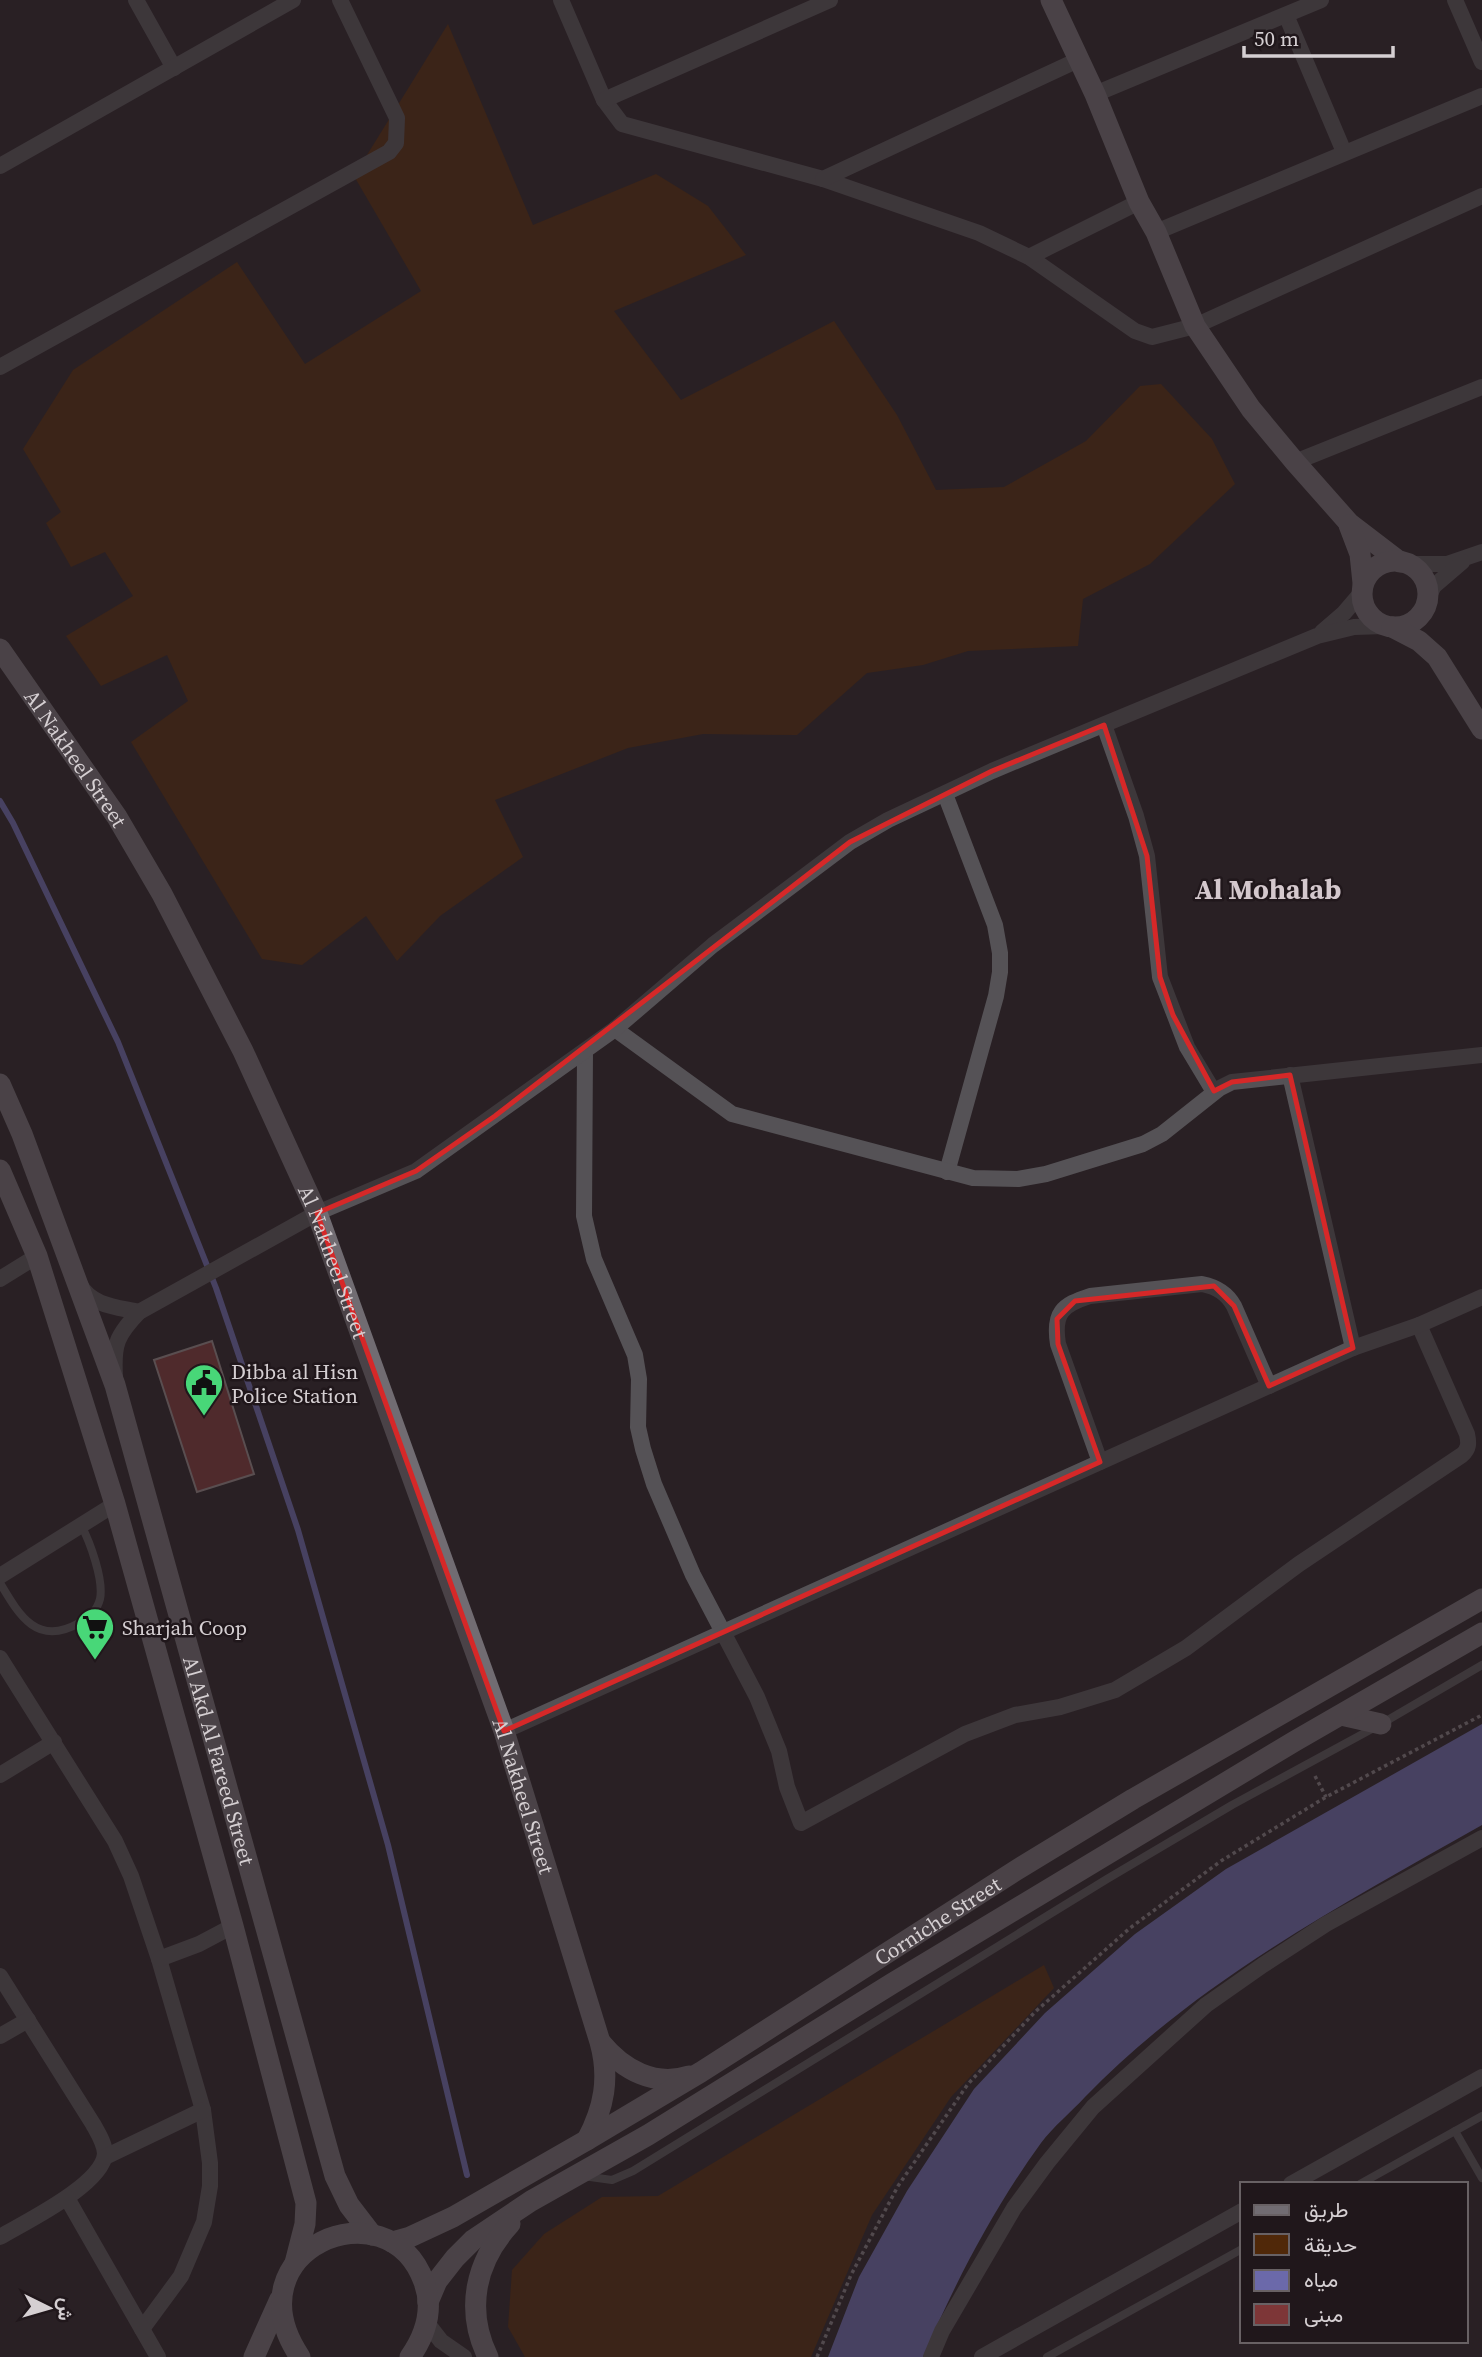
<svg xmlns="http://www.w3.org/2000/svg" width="1482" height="2357" font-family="'Source Serif 4',Vazirmatn,serif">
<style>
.green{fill:#502809}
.water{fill:#6b69aa}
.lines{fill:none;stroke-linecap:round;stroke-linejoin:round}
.stream{stroke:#6b69aa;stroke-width:6}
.building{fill:#7d3637;stroke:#938585;stroke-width:2}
.path{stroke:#827a7e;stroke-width:3.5;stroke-dasharray:3.5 3.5;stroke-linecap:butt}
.lane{stroke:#555256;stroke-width:8}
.street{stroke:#555256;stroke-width:16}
.secondary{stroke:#716c72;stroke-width:21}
.marked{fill:none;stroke:#d62828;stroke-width:5;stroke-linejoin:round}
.labels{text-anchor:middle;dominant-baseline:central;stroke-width:5;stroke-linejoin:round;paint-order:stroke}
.street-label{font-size:21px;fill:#d5cfd2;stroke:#20171b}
.poi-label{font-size:21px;fill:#d5cfd2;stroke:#20171b;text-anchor:start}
.district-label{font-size:28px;font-weight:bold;fill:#d4c8cd;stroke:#20171b}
</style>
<rect width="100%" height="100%" fill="#292024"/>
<g class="green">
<polygon points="448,24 533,225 656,174 708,206 746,255 614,311 681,400 834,321 897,415 936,490 1004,487 1086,441 1140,386 1161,384 1212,439 1235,484 1150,564 1083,599 1078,646 968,651 923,665 867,673 797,735 703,734 628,748 495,800 523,857 440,916 397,961 366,916 302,965 262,959 131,742 188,701 167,655 101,686 66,636 133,596 105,552 71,567 46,523 61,512 23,449 73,370 237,262 305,364 421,291 354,176"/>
<polygon points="1044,1965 1054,1988 951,2097 872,2215 811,2357 525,2357 508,2327 512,2270 544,2234 602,2197 658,2196"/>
</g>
<path class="water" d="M1482,1724V1825C1343,1904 1197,1981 1085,2097C1071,2112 1053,2127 1041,2143C993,2209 955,2283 923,2357H828L859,2277L907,2191L974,2089L1045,2013L1135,1934L1226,1869Z"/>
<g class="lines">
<polyline class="stream" points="0,801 13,823 118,1042 216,1288 298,1530 388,1845 467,2175"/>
</g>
<polygon class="building" points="212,1341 254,1474 197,1492 154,1360"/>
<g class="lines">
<g class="path">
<polyline points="1315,1776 1326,1797"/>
<polyline points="817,2357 851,2275 898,2186 968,2084 1035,2012 1130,1928 1221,1861 1326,1797 1482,1715"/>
</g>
<g class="lane">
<path d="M0,1583C19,1615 37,1647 79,1623C89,1617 97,1611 100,1599C104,1580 90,1542 81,1525"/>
<polyline points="1455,2131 1482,2178"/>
<polyline points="583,2176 612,2180 633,2171 1107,1879 1232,1805 1381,1724 1482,1665"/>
<polyline points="1360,2184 1482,2116"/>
<polyline points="1047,2357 1242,2249"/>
</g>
<g class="street">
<polyline points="136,0 174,68"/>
<polyline points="561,0 604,100 622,124 823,179 979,233 1029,257 1135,331 1152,337 1195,326 1482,196"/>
<polyline points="1455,0 1482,62"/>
<polyline points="1286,15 1344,152"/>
<polyline points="1095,94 1321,0"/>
<polyline points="604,100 830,0"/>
<polyline points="0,166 293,0"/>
<polyline points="823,179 1078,60"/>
<polyline points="1156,232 1482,96"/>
<polyline points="1029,257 1139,202"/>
<polyline points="0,367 389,152 396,143 397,118 340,0"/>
<polyline points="1295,462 1482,387"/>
<polyline points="1408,564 1447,564 1482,552"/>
<polyline points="1428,597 1434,586 1462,562"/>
<polyline points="1322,632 1344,613 1362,592"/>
<polyline points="1104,725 1136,816 1147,856 1160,977 1187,1047 1214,1092"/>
<polyline points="945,794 995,925 1000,953 1000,972 996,996 947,1172"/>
<polyline points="615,1029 732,1114 973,1178 1018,1179 1046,1174 1143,1144 1162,1134 1220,1088 1232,1082 1482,1055"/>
<path d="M585,1051L584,1216L594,1259L635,1355L639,1379L638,1427L643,1449L654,1484L693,1575L757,1697L779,1751L787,1787L801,1823L965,1734L1015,1715L1060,1707L1115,1690L1186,1648L1299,1564L1462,1455C1469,1449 1469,1443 1467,1434L1419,1325"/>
<polyline points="1290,1075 1353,1348"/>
<polyline points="0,1279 37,1256"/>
<path d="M80,1285C92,1306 117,1307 139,1312"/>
<path d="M115,1376C113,1344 117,1335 139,1312L317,1213L416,1171L615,1029L713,945L850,842L888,820L992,771L1317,636L1354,627L1384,626"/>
<path d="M1100,1462L1058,1344C1053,1313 1062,1305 1090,1296L1202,1284C1217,1287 1227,1293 1234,1306L1269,1386"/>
<polyline points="0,1576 115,1504"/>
<polyline points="0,1658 115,1841 131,1876 159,1959 203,2110 210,2163 210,2186 204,2222 181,2276 142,2329"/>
<polyline points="504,1731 1353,1348 1419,1325 1482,1297"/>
<polyline points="0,1775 54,1742"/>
<polyline points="159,1959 199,1944 233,1926"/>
<path d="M0,1976L93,2124C98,2133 105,2144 105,2154C102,2185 25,2222 0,2237"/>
<polyline points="0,2036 28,2020"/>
<polyline points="105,2157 203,2110"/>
<polyline points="1291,2184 1482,2077"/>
<polyline points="67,2198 158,2357"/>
<polyline points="427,2323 441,2341 464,2357"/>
<polyline points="931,2357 942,2331 1014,2208 1047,2163 1093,2107 1206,2005 1263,1965 1326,1924 1482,1838"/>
<polyline points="982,2357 1242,2211"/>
</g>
<g class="secondary">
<polyline points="1051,0 1095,94 1139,202 1156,232 1195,326 1251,409 1295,462 1349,523 1400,562"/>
<polyline points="1349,525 1360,554 1363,583"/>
<circle cx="1395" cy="594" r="33"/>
<polyline points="1392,627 1419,641 1437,657 1482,729"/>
<path id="s1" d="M0,649L117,817L162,894L243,1051L317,1213L504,1731L600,2042C610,2078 604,2108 587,2140"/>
<path id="s2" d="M0,1084L22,1134L115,1385L335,2176L349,2205L372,2235"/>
<polyline points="0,1170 37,1256 115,1504 233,1926 306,2203 305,2224 295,2263"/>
<polyline points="1341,1715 1381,1724"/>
<path d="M601,2043C623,2070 655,2087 689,2076"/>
<path id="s3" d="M392,2242L410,2237L453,2217L587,2140L701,2072L1015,1871L1133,1799L1482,1599"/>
<polyline points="428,2302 437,2281 455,2258 473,2240 531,2201 648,2135 893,1983 1295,1741 1482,1633"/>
<polyline points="254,2357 280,2299"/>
<path d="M300,2357C228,2250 388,2182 424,2282C434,2309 426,2334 410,2357"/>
<path d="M488,2357C465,2310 475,2262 510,2224"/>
</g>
</g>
<path d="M0 0H1482V2357H0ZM1104,725L1147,856L1160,977L1173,1015L1214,1091L1232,1082L1290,1075L1353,1348L1269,1386L1234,1306L1214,1286L1075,1301L1057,1319L1058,1344L1100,1462L504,1731L317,1213L416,1171L495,1116L850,842L992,771Z" fill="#292024" fill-opacity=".55" fill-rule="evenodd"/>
<path class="marked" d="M1104,725L1147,856L1160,977L1173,1015L1214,1091L1232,1082L1290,1075L1353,1348L1269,1386L1234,1306L1214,1286L1075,1301L1057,1319L1058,1344L1100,1462L504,1731L317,1213L416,1171L495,1116L850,842L992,771Z"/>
<defs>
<g id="civic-pin" transform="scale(2.0125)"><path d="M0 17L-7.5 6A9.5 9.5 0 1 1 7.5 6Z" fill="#48d778" stroke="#20171b"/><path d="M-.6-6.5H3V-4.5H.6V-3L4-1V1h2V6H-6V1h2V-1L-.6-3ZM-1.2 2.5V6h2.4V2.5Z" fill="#111"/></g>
<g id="supermarket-pin" transform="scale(2.0125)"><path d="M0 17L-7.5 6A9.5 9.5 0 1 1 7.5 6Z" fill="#48d778" stroke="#20171b"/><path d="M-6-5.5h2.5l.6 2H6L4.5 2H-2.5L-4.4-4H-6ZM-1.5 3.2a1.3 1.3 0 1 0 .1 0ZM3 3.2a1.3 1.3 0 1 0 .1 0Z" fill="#111"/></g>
</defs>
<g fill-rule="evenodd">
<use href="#civic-pin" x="204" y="1383"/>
<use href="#supermarket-pin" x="95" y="1627"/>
</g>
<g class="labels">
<g class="street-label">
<text stroke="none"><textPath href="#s1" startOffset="133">Al Nakheel Street</textPath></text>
<text stroke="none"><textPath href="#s1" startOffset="700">Al Nakheel Street</textPath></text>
<text stroke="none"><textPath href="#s2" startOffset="712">Al Akd Al Fareed Street</textPath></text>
<text stroke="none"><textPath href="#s1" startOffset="1267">Al Nakheel Street</textPath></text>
<text stroke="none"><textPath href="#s3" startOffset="634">Corniche Street</textPath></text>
</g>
<g class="poi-label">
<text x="231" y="1371">Dibba al Hisn<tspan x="231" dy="24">Police Station</tspan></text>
<text x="122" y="1627">Sharjah Coop</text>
</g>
<g class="district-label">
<text x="1268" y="889">Al Mohalab</text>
</g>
</g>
<rect x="1240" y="2182" width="228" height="161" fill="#20171b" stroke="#686164" stroke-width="2"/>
<rect x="1254" y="2205" width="35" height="10" fill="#716c72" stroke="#686164" stroke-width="2"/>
<text x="1304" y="2217" font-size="21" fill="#d5cfd2">طريق</text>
<rect x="1254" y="2234" width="35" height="21" fill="#502809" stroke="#686164" stroke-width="2"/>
<text x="1304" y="2252" font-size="21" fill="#d5cfd2">حديقة</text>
<rect x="1254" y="2270" width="35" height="21" fill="#6b69aa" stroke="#686164" stroke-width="2"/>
<text x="1304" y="2287" font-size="21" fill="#d5cfd2">مياه</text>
<rect x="1254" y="2304" width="35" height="21" fill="#7d3637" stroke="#686164" stroke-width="2"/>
<text x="1304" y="2322" font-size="21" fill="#d5cfd2">مبنى</text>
<g transform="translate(49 2308) rotate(95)" stroke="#20171b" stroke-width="5" paint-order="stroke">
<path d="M0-5L12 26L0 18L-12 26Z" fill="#d5cfd2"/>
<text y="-10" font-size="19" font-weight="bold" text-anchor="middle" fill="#d5cfd2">ش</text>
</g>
<path d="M1244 46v10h149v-10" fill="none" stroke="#d5cfd2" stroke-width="3.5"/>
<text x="1254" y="46" font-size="21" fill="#d5cfd2" stroke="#20171b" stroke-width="5" paint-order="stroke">50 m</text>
</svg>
